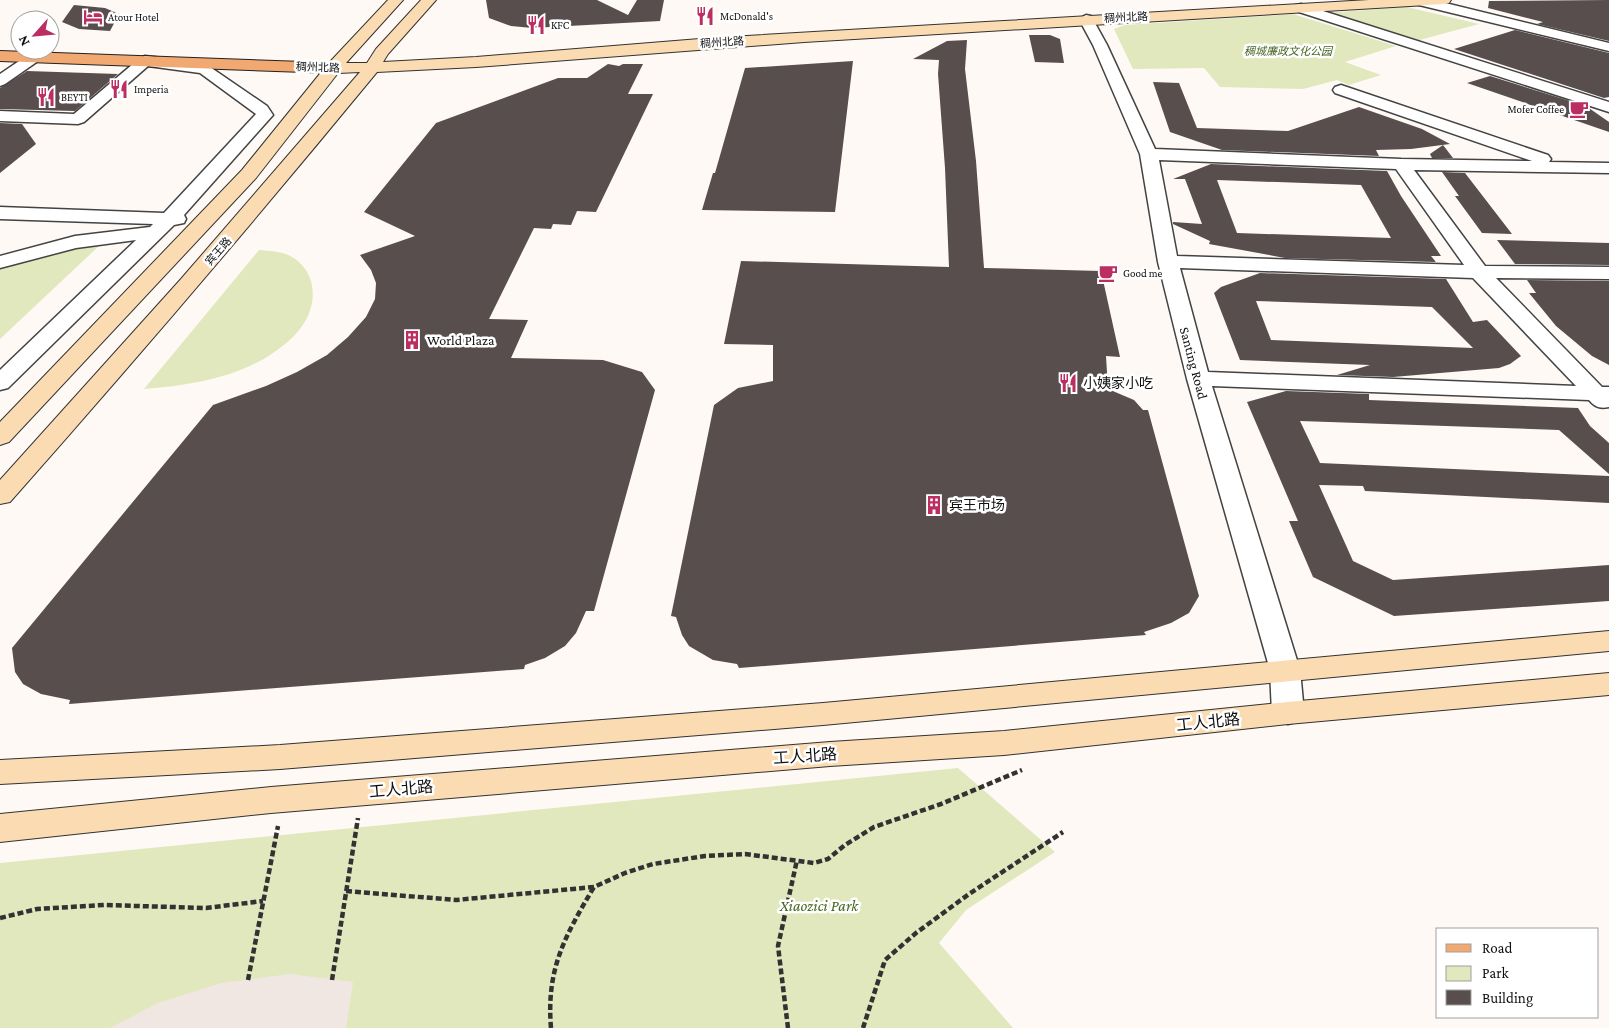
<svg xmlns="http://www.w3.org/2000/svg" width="1609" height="1028" font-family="'Crimson Pro','Noto Sans SC',serif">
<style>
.green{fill:#e1e8be}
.plaza{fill:#f0e7e2}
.building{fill:#584e4d;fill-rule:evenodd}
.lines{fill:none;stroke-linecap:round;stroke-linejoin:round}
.street-casing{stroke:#434343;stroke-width:3}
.secondary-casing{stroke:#323232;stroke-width:2}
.primary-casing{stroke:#212121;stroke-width:2}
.path{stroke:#323232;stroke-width:4.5;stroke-dasharray:6 3;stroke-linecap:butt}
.street{fill:#fff;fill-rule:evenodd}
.secondary{fill:#fbdbb2;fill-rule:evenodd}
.primary{fill:#f1a871;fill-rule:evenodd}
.labels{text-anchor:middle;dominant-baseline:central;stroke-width:5;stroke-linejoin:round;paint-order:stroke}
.far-poi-label{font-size:11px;fill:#101010;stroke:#fff;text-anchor:start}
.far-street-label{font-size:11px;fill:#101010;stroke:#fff}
.far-park-label{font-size:11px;font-style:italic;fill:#466623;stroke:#fff}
.poi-label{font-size:14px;fill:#101010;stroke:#fff;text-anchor:start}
.street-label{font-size:14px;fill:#101010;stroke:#fff}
.near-street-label{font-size:16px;fill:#101010;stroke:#fff}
.near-park-label{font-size:16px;font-style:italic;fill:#466623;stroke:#fff}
</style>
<rect width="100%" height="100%" fill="#fef9f4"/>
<g class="green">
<polygon points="1407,7 1479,24 1416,41 1325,13"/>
<polygon points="1293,14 1396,46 1345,62 1381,75 1349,85 1337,80 1303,89 1220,87 1204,68 1133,69 1114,29 1125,25"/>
<polygon points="100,245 0,339 0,266 56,250"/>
<path d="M259,250C270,251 282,251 292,257C301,262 308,271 311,281C319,312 298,337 273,353C237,378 187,386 144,389Z"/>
<polygon points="958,768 1055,852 966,910 939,943 1013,1028 0,1028 0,863"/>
</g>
<polygon class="plaza" points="290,974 353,982 346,1028 110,1028 158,1003 221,983"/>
<g class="building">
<polygon points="486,0 597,0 628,15 637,0 664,0 660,21 532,28 511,26 489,18"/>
<polygon points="1609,0 1609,41 1537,24 1543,22 1488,8 1489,1"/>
<polygon points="74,5 105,8 119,14 110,31 79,29 62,22"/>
<polygon points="1515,30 1609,53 1609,97 1604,98 1454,49"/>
<polygon points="1029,35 1050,35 1060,39 1064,63 1035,62"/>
<polygon points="967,40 965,69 976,161 984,268 1101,271 1120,357 1106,356 1108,389 1134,400 1143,410 1148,410 1199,596 1189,613 1171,623 1144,632 1146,635 739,668 737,664 713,660 689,646 682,635 676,617 671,616 714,405 738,388 773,381 773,345 724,344 741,261 949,267 945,168 938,74 939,60 913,59 947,41"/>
<polygon points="853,61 835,212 702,210 713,173 715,173 745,68"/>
<polygon points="608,64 619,66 623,64 643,64 628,94 653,94 596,212 577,211 571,225 553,224 551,229 534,228 489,319 528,320 511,358 603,360 642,372 655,390 594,611 586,611 576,633 565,646 545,658 525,665 524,669 69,704 70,700 41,694 23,684 15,672 12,648 213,405 266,386 297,372 327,355 348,337 366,317 375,299 376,283 371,270 360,255 415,236 364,212 436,123 558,78 587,78"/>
<polygon points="27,71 118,74 75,111 0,109 0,88"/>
<polygon points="1490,76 1586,106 1609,122 1609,132 1467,83"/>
<polygon points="1153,82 1179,83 1197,128 1288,131 1359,107 1422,129 1450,144 1411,149 1376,150 1379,156 1222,150 1170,132"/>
<polygon points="0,123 22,124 36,144 0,173"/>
<polygon points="1443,145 1453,158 1432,158 1430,154"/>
<path d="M1211,164L1387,171L1401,196L1441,256H1431L1436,262L1285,258L1209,244L1210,241L1173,224V222L1202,224L1185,179H1173ZM1217,180L1361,185L1391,238L1237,233Z"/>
<polygon points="1442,172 1465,173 1512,234 1482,233 1455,196 1459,196"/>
<polygon points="1497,240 1609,243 1609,265 1515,264"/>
<path d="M1260,273L1446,279L1473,322L1487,320L1521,356L1510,364L1499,368L1393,377L1337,375L1370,365L1240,360L1214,293L1221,287ZM1256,301L1432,307L1473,348L1271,340Z"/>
<polygon points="1527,280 1609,281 1609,365 1592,356 1556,326 1529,293 1536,293"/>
<polygon points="1286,391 1369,394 1369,400 1578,408 1590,426 1609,443 1609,474 1559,430 1300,421 1320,463 1609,476 1609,503 1365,491 1363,486 1319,485 1353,561 1393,580 1609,565 1609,601 1394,616 1313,577 1289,521 1298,521 1247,402"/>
</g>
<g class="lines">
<g class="street-casing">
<g id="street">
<polygon points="1414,0 1433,0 1609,43 1609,51 1415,4"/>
<polygon points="1301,4 1609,102 1609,112 1296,11 1294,8 1296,5"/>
<path d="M1086,15L1091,16L1107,45L1155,149L1401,159L1532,161L1335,93L1333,90L1335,87L1341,85L1548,155L1551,159L1549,162L1609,163V173L1414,170L1485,266L1609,267V279L1496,278L1602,387H1609V407C1600,409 1595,407 1589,400L1212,386L1300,670L1304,713L1299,721L1288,724L1277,721L1272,713L1270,670L1187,379L1158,262L1140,154L1093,45L1079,19ZM1159,160L1396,169L1464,265L1177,256ZM1180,268L1473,278L1576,386L1208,372Z"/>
<polygon points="33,54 38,55 40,58 38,61 5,84 0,86 0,74 28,55"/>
<polygon points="145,56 198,62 210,67 267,106 273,115 184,215 186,219 184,223 174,225 8,388 0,390 0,370 136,240 76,248 0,268 0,256 75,236 150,227 153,224 0,219 0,207 164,213 256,114 200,73 148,66 84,122 78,124 0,121 0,111 74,114 140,58"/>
</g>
</g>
<g class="secondary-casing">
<g id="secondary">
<path d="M388,0H403L346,63H367L376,49L421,0H436L388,54L383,62L476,57L712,38L986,22L1369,0H1451L1449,3L1444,4L804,42L476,67L377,72C257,218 135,361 10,502L0,504V480L181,279L360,72L338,73L256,178L9,442L0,445V422L242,170L327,65Z"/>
<polygon points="1609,631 1609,651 823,725 280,769 0,784 0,760 280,745 823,703"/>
<polygon points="1609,673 1609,695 1288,724 1004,755 830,766 271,813 0,842 0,814 271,787 830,742 1004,731 1288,702"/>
</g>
</g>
<g class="primary-casing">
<polygon id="primary" points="0,51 333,63 339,65 341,68 339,71 333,73 0,61"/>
</g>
<g class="path">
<polyline points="346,891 456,900 594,887 625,873 653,864 705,856 745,854 814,863 828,859 845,845 874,827 941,804 1022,770"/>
<polyline points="0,918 37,909 104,905 206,908 263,901"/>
<polyline points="248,980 278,826"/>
<polyline points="332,980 358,818"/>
<path d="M551,1028C546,969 565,936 594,887"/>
<polyline points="788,1028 778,946 797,860"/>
<polyline points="863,1028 885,960 916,933 969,894 1063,832"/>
</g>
<use href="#street" class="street"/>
<use href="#secondary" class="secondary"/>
<use href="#primary" class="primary"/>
</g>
<defs>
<g id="restaurant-bare" transform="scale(1.5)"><path d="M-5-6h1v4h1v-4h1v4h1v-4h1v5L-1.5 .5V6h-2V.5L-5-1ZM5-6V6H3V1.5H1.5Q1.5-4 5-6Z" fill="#ba2e62" stroke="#fff" stroke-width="2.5" paint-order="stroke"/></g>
<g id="hotel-bare" transform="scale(1.5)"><path d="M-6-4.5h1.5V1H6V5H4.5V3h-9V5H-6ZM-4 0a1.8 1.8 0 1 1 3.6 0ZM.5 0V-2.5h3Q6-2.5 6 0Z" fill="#ba2e62" stroke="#fff" stroke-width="2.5" paint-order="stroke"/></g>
<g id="cafe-bare" transform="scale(1.5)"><path d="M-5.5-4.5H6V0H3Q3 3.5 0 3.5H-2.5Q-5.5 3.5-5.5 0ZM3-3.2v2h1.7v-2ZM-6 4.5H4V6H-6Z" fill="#ba2e62" stroke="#fff" stroke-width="2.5" paint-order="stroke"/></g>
<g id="building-bare" transform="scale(1.5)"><path d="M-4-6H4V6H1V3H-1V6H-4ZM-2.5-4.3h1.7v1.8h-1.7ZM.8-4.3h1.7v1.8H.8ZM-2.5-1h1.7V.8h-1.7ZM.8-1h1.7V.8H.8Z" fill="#ba2e62" stroke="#fff" stroke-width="2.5" paint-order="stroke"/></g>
</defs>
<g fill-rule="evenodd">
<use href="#restaurant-bare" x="705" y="16"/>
<use href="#hotel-bare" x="93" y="17"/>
<use href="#restaurant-bare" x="536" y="25"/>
<use href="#restaurant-bare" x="119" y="89"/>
<use href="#restaurant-bare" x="46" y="97"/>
<use href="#cafe-bare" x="1579" y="109"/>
<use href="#cafe-bare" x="1108" y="273"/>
<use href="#building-bare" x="412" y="340"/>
<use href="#restaurant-bare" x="1068" y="383"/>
<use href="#building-bare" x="934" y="505"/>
</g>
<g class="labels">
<g class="far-poi-label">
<text x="720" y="16">McDonald's</text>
<text x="108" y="17">Atour Hotel</text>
<text x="551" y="25">KFC</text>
<text x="134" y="89">Imperia</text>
<text x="61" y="97">BEYTI</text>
<text x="1564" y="109" text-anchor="end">Mofer Coffee</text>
<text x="1123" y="273">Good me</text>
</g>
<g class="far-street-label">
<text transform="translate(1126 17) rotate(-3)">稠州北路</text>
<text transform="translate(722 42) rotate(-4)">稠州北路</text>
<text transform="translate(318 67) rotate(2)">稠州北路</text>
<text transform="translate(218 251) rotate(-49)">宾王路</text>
</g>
<g class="far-park-label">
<text x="1288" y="51">稠城廉政文化公园</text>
</g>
<g class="poi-label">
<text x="427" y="340">World Plaza</text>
<text x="1083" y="383">小姨家小吃</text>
<text x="949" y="505">宾王市场</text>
</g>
<g class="street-label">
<text transform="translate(1194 363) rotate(75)">Santing Road</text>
</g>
<g class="near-street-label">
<text transform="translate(1208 722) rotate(-6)">工人北路</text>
<text transform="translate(805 756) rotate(-4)">工人北路</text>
<text transform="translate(401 789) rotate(-5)">工人北路</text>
</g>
<g class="near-park-label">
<text x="819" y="905">Xiaozici Park</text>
</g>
</g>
<rect x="1436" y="928" width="162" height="90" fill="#ffffff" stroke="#9f9f9f"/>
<rect x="1446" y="944" width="25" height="8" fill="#f1a871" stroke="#9f9f9f"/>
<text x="1482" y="953" font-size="15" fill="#101010">Road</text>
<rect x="1446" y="966" width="25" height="15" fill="#e1e8be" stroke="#9f9f9f"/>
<text x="1482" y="978" font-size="15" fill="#101010">Park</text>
<rect x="1446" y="990" width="25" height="15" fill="#584e4d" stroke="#9f9f9f"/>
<text x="1482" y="1003" font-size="15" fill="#101010">Building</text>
<g transform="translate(35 35) rotate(243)"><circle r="24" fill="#ffffff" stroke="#9f9f9f"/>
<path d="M0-4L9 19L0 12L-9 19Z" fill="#ba2e62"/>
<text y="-8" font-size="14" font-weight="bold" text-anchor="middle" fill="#101010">N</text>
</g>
</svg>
